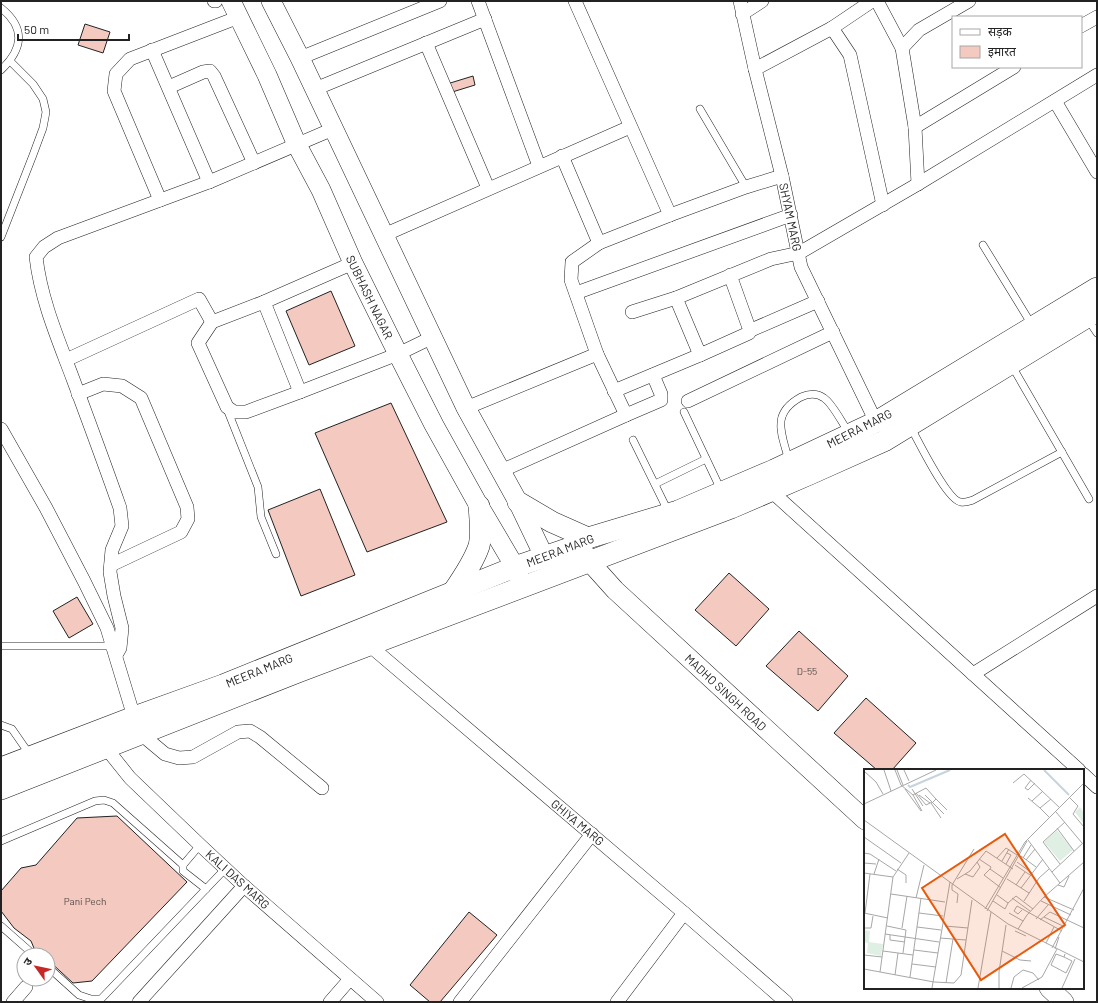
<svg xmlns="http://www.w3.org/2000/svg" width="1098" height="1003" font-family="Barlow,'Noto Sans Devanagari',sans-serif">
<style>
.building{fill:#f3c9c0;stroke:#222}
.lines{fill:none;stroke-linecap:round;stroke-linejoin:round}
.lane-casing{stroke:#222;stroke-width:8}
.street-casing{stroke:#222;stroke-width:14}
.secondary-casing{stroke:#222;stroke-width:20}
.primary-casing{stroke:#222;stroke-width:22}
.lane{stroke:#fff;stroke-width:7}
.street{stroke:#fff;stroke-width:13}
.secondary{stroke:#fff;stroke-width:19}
.primary{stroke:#fff;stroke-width:21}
.labels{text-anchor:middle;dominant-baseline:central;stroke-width:3;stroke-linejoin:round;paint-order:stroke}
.number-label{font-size:10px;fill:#564c4a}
.street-label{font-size:12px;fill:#222;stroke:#fff}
.inset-river{fill:none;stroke:#c7d3dd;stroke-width:2}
.inset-road{fill:none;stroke:#a7a7a7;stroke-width:1}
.view{fill:#e8590c;fill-opacity:0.15;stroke:#e8590c;stroke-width:2}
.inset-edge{fill:none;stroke:#222;stroke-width:2}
</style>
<rect width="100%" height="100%" fill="#fff"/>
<g class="building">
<polygon points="85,24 110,32 103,53 78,45"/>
<polygon points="473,76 475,85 449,93 447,84"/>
<polygon points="331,291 355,346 309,365 286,311"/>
<polygon points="391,403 447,522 367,552 315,433"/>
<polygon points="320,489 355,575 301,596 268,510"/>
<polygon points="729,573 769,609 736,646 695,610"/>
<polygon points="77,597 93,624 69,638 53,611"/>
<polygon points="799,631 848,676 818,711 766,666"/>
<polygon points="866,698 916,743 892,770 877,770 834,733"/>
<polygon points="117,816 187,882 92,981 73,983 48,960 48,955 40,955 36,953 31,941 14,928 1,911 1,891 21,868 36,865 77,818"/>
<polygon points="469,912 497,935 440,1002 430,1002 410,985"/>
</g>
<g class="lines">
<g class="lane-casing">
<g id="lane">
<path d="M1,8C26,28 23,49 1,70"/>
<polyline points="700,109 746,187"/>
<polyline points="1,237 33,155 43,128 46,112 43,99 33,84 10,61"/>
<polyline points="983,245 1032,325"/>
<polyline points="1087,318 1097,333"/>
<polyline points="1012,366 1089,499"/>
<polyline points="227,409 258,487 261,517 276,554"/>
<polyline points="684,412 721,490"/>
<path d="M910,426C918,440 947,501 961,502C965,503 970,501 973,500L1062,452"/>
<polyline points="633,440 668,511"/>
<path d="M789,461C782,434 770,414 801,397C808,394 817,393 824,398C833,404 842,423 849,433"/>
<polyline points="655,484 706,459"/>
<polyline points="1,646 113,646"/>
<polyline points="1,725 12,729 30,755"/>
<polyline points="1,841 95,801 104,800 113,803 183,865"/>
<polyline points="200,845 183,865 183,871 206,889"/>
<polyline points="1,926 34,955"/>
<polyline points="48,967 79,995 91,999 101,999 226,868"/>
</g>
</g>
<g class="street-casing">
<g id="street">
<polyline points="214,1 216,1"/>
<polyline points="478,1 539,166"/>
<polyline points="575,1 670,215"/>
<polyline points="740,1 755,69 782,176 801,267 876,422"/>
<polyline points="877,1 902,48"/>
<polyline points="742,14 762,1"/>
<polyline points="1081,26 1097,17"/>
<polyline points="832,28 850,55 883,205"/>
<polyline points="426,43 488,188"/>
<polyline points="152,50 209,182"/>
<polyline points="300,58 440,1"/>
<polyline points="755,69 832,28 872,1"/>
<polyline points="169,87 203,72 210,71 214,76 254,163"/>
<polyline points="315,89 485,19"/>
<polyline points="1055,101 1097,172"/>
<polyline points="915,127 1014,67"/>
<polyline points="562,156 599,243"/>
<polyline points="918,184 915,127 902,48 919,30 969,1"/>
<polyline points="160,200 114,91 116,74 130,59 239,17"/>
<polyline points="384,235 630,127"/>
<polyline points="353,263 264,302 212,322 198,343 227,407 234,412 246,412 300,392 398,354 433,337"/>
<polyline points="730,275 749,328 749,333 700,355 676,298 771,259 799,253 918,184 1097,75"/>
<polyline points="576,293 791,215"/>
<polyline points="264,302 300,392"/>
<polyline points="632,312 676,298"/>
<polyline points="749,331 818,301"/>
<polyline points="66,360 199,299 212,322"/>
<polyline points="614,391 700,355"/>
<polyline points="78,394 103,384 122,386 141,398 187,507 188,519 181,532 111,565"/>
<polyline points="688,401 833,332"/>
<polyline points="466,408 597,354 571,280 572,262 599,243 670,215 746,187 782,176"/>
<polyline points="626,415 661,400 661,394 653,375"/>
<polyline points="1,429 46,508 84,581 107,628 134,717 141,734 165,754 179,758 193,757 238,732 250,731 260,737 322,788"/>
<polyline points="501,471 626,415 597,354"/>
<polyline points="771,491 1079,770"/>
<polyline points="369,645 684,913 786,1002"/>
<path d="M116,655L120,648L122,628L114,596L110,572L112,550L122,526L120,508C105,465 89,422 73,379C58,339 41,300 36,257L44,247L58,238L209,182L333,129"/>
<polyline points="973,674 1097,596"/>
<polyline points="103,742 106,748 130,778 200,845 244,886 377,1002"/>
<polyline points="1083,774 1097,787"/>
<polyline points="13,1002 26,987"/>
<polyline points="139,1002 244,886"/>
<polyline points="330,1002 350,979"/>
<polyline points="460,1002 592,834"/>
<polyline points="617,1002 684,913"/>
</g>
</g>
<g class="secondary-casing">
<g id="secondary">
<polyline points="231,1 267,75 297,145 321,190 353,263 398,354 434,425 479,506 515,567 521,582"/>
<polyline points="271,1 300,58 466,408 518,502 551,571"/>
<polyline points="582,549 589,561 615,590 865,820"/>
<polyline points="1049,988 1064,1002"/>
</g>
</g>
<g class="primary-casing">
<g id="primary">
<polyline points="518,502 552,522 588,538"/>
<path d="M453,592C462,579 474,561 479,546C482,534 480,519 479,506"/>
<polyline points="1,768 134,717 223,685 515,567 573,547 588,538 678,511 774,470 876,422 1097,288"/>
<polyline points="1,789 298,672 731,508 810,474 884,441 1097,311"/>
</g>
</g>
<use href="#lane" class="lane"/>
<use href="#street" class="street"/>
<use href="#secondary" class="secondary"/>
<use href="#primary" class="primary"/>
</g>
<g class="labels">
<g class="number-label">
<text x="807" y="671">D-55</text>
<text x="85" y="901">Pani Pech</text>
</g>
<g class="street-label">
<text transform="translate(791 217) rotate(78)">SHYAM MARG</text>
<text transform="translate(370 297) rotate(64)">SUBHASH NAGAR</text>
<text transform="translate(859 428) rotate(-27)">MEERA MARG</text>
<text transform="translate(560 550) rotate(-21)">MEERA MARG</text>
<text transform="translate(259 670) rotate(-22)">MEERA MARG</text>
<text transform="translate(726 692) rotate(43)">MADHO SINGH ROAD</text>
<text transform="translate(578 822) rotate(40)">GHIYA MARG</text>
<text transform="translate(238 879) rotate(42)">KALI DAS MARG</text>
</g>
</g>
<g transform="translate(864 769)">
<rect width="220" height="220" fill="#fff"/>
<path d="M216,38L220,44V55L211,43ZM193,61L209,81L196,92L180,73ZM0,161L6,162L5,173L19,175L17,187L3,184L4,174L0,173Z" fill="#e0efe3"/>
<path class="inset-river" d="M180,1L205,26M44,16L46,18L86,1"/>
<path class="inset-road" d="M20,1L27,22M31,1L37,16L49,26L58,42M33,1L39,16M40,1L45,12M0,2L12,13L19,25M167,11L161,19L164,21L171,14M149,14L160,5L196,39M41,20L57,42M48,20L59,37M52,24L62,36L68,33L61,26M49,26L62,19L72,30L69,33M55,26L66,34M164,29L176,39L187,30M206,29L214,37L209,45L220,58M72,30L83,41M168,32L179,22M68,33L80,45M67,34L77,49M0,35L72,1M176,39L186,49M192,43L218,74M0,51L144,155L220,193M193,59L210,82M0,68L37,94M164,71L196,114M0,84L6,85L32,102M157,87L172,98M133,89L142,79L153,86M159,89L167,76M115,90L127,98L126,100M162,91L171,80M138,92L145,80M153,93L168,104M0,94L12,95M142,95L147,86L143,84M196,95L179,73L201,53M151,96L166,106M33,100L42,106V114M188,103L220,73M0,104L29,108M10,105L15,90M101,105L109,108L116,98L113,93M93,110L106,102L122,82L149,100M143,110L165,124M152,116L161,103M194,116L200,118L205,107M137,119L120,106L126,100L139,109M157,119L179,90M27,125L81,133M133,126L144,134L152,127L169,140M180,128L210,141M52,129L60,96M148,129L166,142M129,132L141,140L144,134M160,132L175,109L185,100M177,132L207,146M93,134L94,125L88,121V116L110,80M121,140L161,73L220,14M158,141L154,145L150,142L153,137L198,162M123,142L163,72M0,144L24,149M1,144L6,105M55,144L79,147M145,144L159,152M180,148L201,158M172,150L184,136M176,151L186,143L220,159M23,157L42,161L39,184M81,157L104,159M53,158L77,161M0,159H7L9,147M38,159L43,127M154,160L163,146L180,128L220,93M151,162L162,167M21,165L75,173M26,166V171L41,173M76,169L102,171M182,174L190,158M188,179L220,119M191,180L195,168M50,181L74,184M19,182L49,186M138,182L156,191L167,192M0,186L18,188M200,188L192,185L187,196L202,204L208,192L200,188L201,185M48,195L72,198M0,200L70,213L90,214L97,206L108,131M16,203L29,108L45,84M31,206L34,184M46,208L57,129M82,214L89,170M68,219L86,113M114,219L127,143M135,219V203L142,156M147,219L150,208L159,201L169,204L175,211M158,219L178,208L193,180M198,219L211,190"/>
<path class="view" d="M141,65L201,156L117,211L58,119Z"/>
<rect width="220" height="220" class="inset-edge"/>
</g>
<rect width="1098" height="1003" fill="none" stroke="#222222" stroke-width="4"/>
<rect x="952" y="16" width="130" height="52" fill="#ffffff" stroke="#a7a7a7"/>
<rect x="960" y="29" width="20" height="6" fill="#ffffff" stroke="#a7a7a7"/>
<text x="988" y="36" font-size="12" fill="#222222">सड़क</text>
<rect x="960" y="46" width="20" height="12" fill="#f3c9c0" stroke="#a7a7a7"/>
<text x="988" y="56" font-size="12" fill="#222222">इमारत</text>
<g transform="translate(36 967) rotate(303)"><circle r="19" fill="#ffffff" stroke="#a7a7a7"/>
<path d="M0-3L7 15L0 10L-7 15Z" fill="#c62828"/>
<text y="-6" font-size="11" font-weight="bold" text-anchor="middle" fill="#222222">उ</text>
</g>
<path d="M18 34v6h111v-6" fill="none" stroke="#222222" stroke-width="2"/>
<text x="24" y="34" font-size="12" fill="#222222" stroke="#ffffff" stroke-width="3" paint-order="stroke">50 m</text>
</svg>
